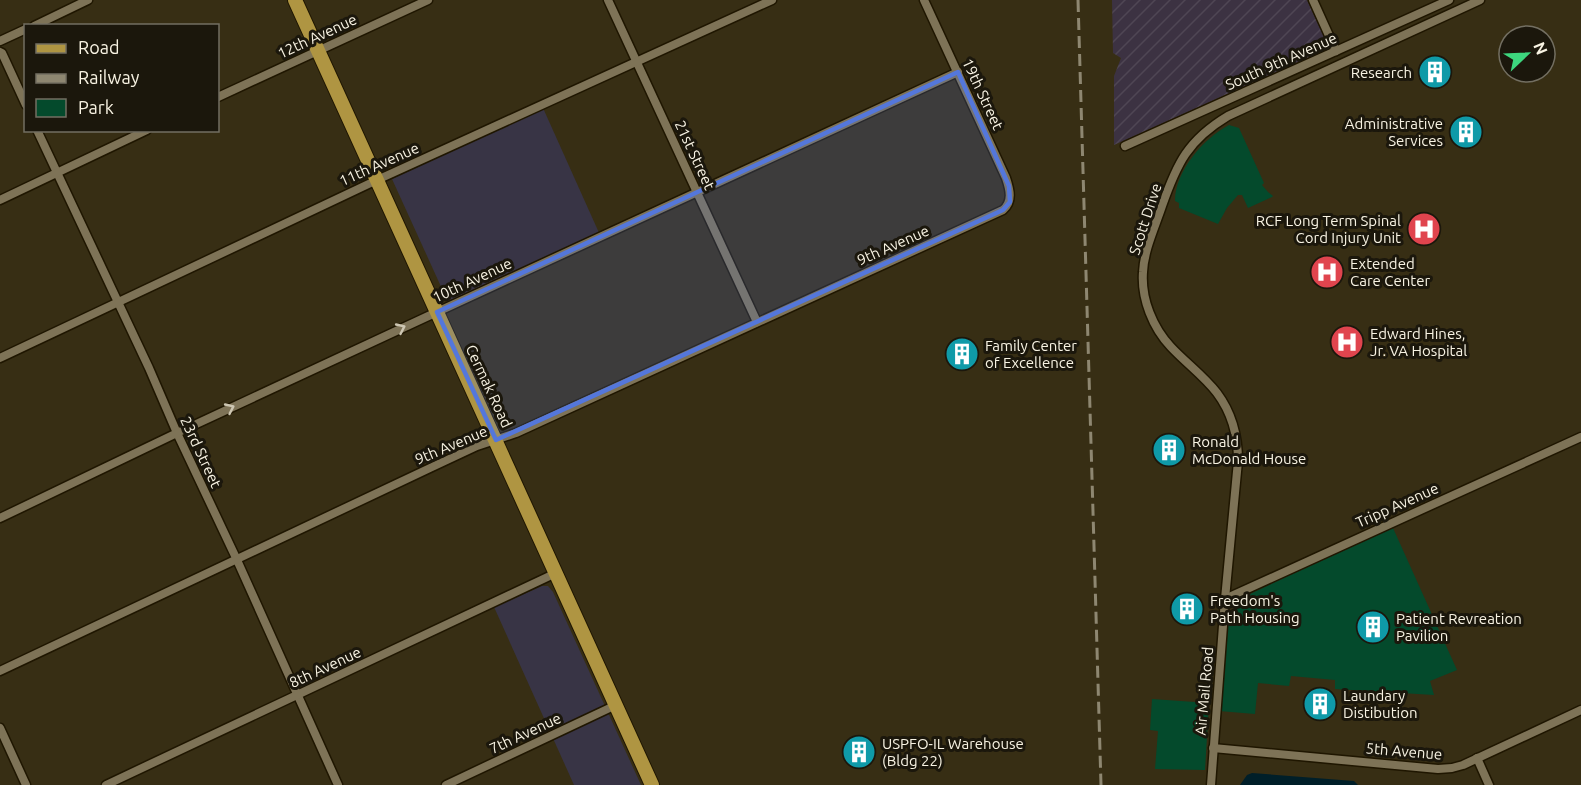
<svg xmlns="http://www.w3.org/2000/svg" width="1581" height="785" font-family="Ubuntu,sans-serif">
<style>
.commercial{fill:#383445}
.industrial{fill:url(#industrial-furrows)}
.green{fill:#044a2c}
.water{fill:#001f29}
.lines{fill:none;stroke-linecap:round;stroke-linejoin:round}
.street-casing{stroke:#1f1600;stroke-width:11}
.primary-casing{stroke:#1f1600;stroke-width:16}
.street{stroke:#7e7357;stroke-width:8}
.primary{stroke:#af9542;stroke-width:14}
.rail{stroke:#8e8771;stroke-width:3;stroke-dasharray:12 6;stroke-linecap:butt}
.oneway{stroke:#cdc6b2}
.marked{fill:#5477db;fill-opacity:0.2;stroke:#5477db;stroke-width:4.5;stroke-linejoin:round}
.labels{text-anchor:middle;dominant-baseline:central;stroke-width:6;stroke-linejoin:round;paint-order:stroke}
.street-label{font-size:15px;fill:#f8f3e3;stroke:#1b170c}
.poi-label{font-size:15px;fill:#f8f3e3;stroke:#1b170c;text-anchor:start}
</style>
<defs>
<pattern id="industrial-furrows" width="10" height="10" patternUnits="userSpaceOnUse" patternTransform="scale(1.5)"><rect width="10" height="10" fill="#3c3242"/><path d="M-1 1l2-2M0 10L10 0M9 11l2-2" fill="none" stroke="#4f4654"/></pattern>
</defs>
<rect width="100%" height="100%" fill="#372e14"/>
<g class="commercial">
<polygon points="543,108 600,235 448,302 392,179"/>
<polygon points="542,586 548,586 553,592 641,785 574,785 494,607"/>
</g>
<polygon class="industrial" points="1112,0 1307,0 1329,48 1114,145 1114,76 1121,58 1113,53"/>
<g class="green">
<path d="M1229,125L1239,128L1264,183L1262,185L1268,192L1273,196L1272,197L1248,208L1242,195H1238L1227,208L1218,224L1179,208V203L1175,201C1175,171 1204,138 1229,125Z"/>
<polygon points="1393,528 1457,670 1430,681 1434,695 1335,689 1335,680 1291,676 1289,686 1258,683 1255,714 1219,711 1226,628 1231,614 1240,602 1250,594 1286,577"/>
<polygon points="1152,699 1209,703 1205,770 1155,769 1158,731 1150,730"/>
</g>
<polygon class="water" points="1252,773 1354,781 1358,785 1240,785 1247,775"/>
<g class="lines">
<g class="street-casing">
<g id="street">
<polyline points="608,0 757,322"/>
<polyline points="1313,0 1336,51"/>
<polyline points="34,26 88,0"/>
<polyline points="0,41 26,29"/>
<polyline points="0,52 2,53 26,105"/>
<polyline points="218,97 428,0"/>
<polyline points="37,130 149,368 177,433 237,560 338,785"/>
<polyline points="1125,146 1449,0"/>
<polyline points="0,200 147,130"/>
<polyline points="0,358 377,180 772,0"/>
<polyline points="0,518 177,433 437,312 958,72"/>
<polyline points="1225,599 1581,437"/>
<path d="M0,671L430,468L477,446L516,433L1003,210C1013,201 1010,190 1006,178L924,0"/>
<polyline points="0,728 26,785"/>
<polyline points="1213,748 1438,769 1452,768 1463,765 1581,710"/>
<polyline points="1477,758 1489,785"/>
<polyline points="106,785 556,573"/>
<polyline points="446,785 616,705"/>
<path d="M1211,785L1225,599L1238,461C1238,436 1232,413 1217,393C1204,376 1186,363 1171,347C1153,328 1141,299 1143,272C1144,250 1155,227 1162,206C1177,163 1188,140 1228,116L1480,0"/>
</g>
</g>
<g class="primary-casing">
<polyline id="primary" points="295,0 652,785"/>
</g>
<use href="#street" class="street"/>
<use href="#primary" class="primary"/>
<polyline class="rail" points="1078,0 1101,785"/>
</g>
<defs><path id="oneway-chevron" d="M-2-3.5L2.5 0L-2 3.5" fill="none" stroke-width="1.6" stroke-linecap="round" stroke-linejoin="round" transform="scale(1.5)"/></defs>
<g class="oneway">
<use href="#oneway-chevron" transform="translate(401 328) rotate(-25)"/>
<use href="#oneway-chevron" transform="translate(230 408) rotate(-25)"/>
</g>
<path class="marked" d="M958,72L1009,186L1010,202L1003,210L496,440L437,312Z"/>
<defs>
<g id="building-disc" transform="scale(1.725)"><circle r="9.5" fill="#0f9aa8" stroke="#1b170c"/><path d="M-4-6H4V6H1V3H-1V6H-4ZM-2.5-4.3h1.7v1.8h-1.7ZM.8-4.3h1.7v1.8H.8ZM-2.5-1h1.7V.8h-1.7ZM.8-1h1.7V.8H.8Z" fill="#fff"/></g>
<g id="hospital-disc" transform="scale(1.725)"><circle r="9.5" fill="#e0444e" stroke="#1b170c"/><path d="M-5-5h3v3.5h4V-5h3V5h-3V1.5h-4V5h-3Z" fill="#fff"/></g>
</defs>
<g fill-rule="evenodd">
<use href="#building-disc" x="1435" y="72"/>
<use href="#building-disc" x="1466" y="132"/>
<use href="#hospital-disc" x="1424" y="229"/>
<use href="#hospital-disc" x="1327" y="272"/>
<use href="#hospital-disc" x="1347" y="342"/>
<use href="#building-disc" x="962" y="354"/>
<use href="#building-disc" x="1169" y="450"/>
<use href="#building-disc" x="1187" y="609"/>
<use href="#building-disc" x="1373" y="627"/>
<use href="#building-disc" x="1320" y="704"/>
<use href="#building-disc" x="859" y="752"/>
</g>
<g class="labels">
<g class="street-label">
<text transform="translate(317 36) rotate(-25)">12th Avenue</text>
<text transform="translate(1281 61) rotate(-24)">South 9th Avenue</text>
<text transform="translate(983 94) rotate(65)">19th Street</text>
<text transform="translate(695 155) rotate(65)">21st Street</text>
<text transform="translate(379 164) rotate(-24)">11th Avenue</text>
<text transform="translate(1145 219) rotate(-72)">Scott Drive</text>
<text transform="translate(893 245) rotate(-24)">9th Avenue</text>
<text transform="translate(472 280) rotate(-25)">10th Avenue</text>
<text transform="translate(489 386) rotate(65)">Cermak Road</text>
<text transform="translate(451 445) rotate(-23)">9th Avenue</text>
<text transform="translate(201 452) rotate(65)">23rd Street</text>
<text transform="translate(1397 505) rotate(-24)">Tripp Avenue</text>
<text transform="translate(325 667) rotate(-25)">8th Avenue</text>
<text transform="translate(1204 691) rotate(-85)">Air Mail Road</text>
<text transform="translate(525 733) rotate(-25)">7th Avenue</text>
<text transform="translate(1404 751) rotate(5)">5th Avenue</text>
</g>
<g class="poi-label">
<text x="1412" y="72" text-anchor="end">Research</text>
<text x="1443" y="123" text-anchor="end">Administrative<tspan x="1443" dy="17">Services</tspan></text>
<text x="1401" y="220" text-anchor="end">RCF Long Term Spinal<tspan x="1401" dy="17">Cord Injury Unit</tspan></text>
<text x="1350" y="263">Extended<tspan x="1350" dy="17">Care Center</tspan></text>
<text x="1370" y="333">Edward Hines,<tspan x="1370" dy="17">Jr. VA Hospital</tspan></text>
<text x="985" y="345">Family Center<tspan x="985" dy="17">of Excellence</tspan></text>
<text x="1192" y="441">Ronald<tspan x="1192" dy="17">McDonald House</tspan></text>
<text x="1210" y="600">Freedom's<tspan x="1210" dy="17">Path Housing</tspan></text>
<text x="1396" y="618">Patient Revreation<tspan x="1396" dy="17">Pavilion</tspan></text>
<text x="1343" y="695">Laundary<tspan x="1343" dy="17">Distibution</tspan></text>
<text x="882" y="743">USPFO-IL Warehouse<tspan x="882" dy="17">(Bldg 22)</tspan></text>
</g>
</g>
<rect x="24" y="24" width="195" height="108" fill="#1b170c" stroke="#736f62" stroke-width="1.5"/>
<rect x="36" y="44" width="30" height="9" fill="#af9542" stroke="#736f62" stroke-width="1.5"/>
<text x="78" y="54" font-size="18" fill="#f8f3e3">Road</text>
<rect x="36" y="74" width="30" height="9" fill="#8e8771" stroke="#736f62" stroke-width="1.5"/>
<text x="78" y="84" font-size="18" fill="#f8f3e3">Railway</text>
<rect x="36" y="99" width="30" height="18" fill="#044a2c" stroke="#736f62" stroke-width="1.5"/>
<text x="78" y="114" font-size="18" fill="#f8f3e3">Park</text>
<g transform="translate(1527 54) rotate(67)"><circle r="28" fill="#1b170c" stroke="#736f62" stroke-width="1.5"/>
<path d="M0-4.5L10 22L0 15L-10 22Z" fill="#3dd77e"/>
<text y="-9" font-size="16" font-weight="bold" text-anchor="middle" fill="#f8f3e3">N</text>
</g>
</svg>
